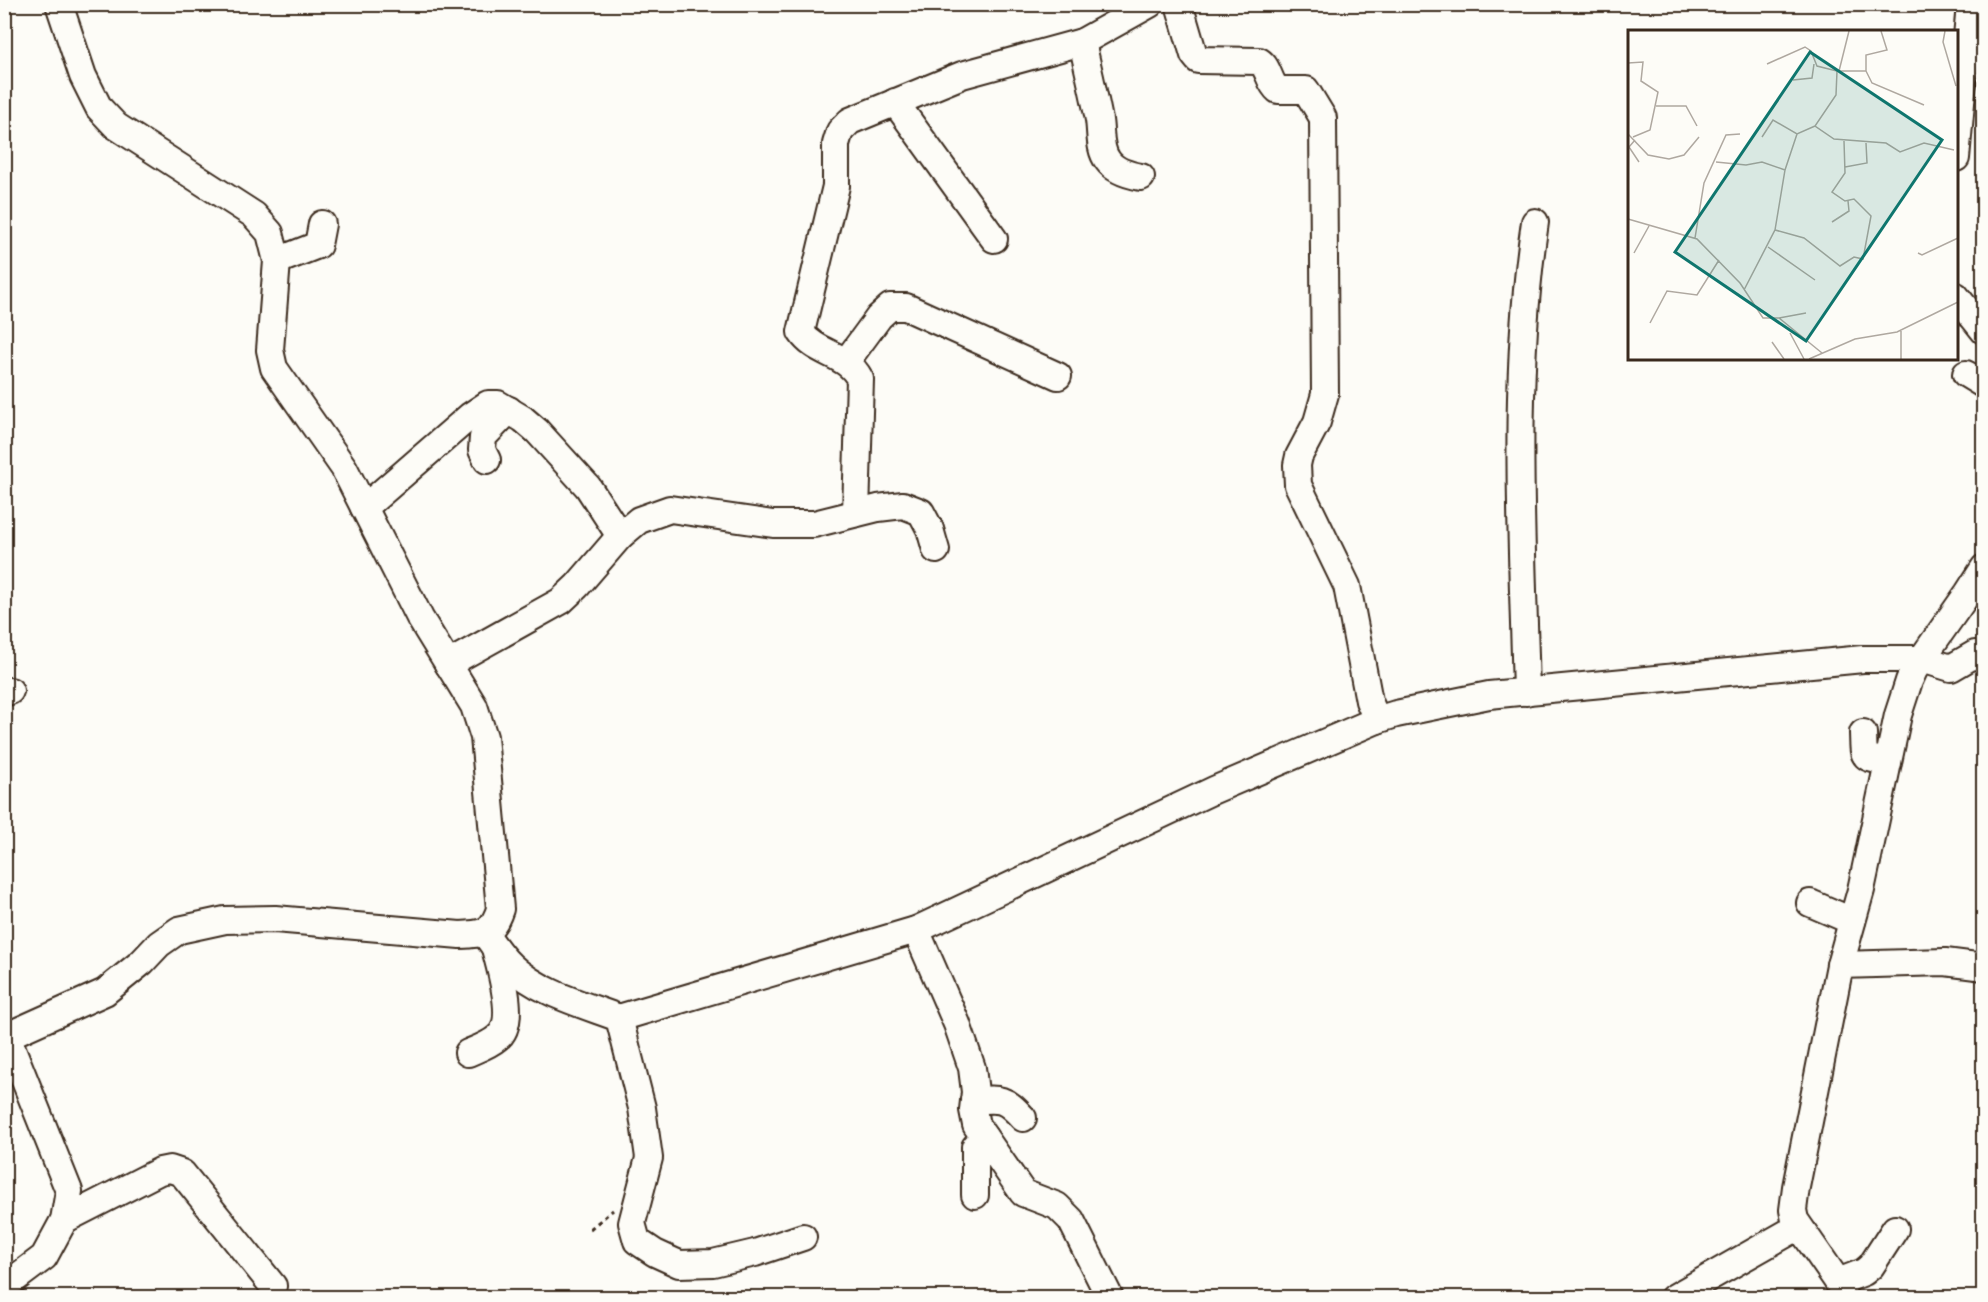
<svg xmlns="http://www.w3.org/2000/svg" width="1988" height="1302" font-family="'Patrick Hand',sans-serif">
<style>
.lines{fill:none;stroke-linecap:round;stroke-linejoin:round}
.minor-casing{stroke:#3b2a1e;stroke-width:30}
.path{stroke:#3b2a1e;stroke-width:3;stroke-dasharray:4.5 4.5;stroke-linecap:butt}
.minor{stroke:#fdfcf7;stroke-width:26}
.inset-road{fill:none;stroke:#afa8a0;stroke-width:1.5}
.view{fill:#0f766e;fill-opacity:0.15;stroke:#0f766e;stroke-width:3}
.inset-edge{fill:none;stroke:#3b2a1e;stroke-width:3}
</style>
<rect width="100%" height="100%" fill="#fdfcf7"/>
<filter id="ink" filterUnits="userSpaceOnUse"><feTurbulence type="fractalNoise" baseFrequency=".0167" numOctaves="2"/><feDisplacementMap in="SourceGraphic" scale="12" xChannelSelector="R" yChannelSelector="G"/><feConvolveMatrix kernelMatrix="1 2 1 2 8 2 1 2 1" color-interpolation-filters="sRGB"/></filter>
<g filter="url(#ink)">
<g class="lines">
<g class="minor-casing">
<g id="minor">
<path d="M1179,4L1194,55L1198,60L1259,61C1270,68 1268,82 1278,90H1306L1323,118L1325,394L1317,422L1299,456L1297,465L1298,485L1347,586L1369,701L1377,720L1396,714L1489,695L1863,659H1922L1951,668L1975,654"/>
<path d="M1082,42C1088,68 1094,94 1099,120C1101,133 1099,150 1108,161C1115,171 1130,175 1141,177"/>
<polyline points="895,102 994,239"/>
<polyline points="1956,158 1970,4"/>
<polyline points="277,261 318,245 322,224"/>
<polyline points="1956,296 1984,331"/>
<polyline points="846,362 879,317 890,307 906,307 1058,376"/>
<polyline points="1966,374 1984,385"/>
<polyline points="487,460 482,450 483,437 509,410"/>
<polyline points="364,508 470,416 488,404 498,404 523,419 537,431 588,487 620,536"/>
<path d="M856,513L860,379C846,352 816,355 801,332L836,186V144L840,131L850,121L962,75L1082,42L1150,4"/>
<polyline points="448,664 561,601 577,586 620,536 639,520 670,509 773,524 814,524 878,508 903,505 921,512 930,529 936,550"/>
<path d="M1526,692C1522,535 1512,378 1535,222"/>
<polyline points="4,693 10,691"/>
<path d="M1863,733C1864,759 1861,757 1888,762"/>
<polyline points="1810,903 1852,921"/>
<polyline points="916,930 957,1024 972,1068 975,1092 973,1110 976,1125 1023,1193 1057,1206 1071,1220 1110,1298"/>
<path d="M484,932C492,943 500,956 510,965C539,993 582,1004 619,1018L642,1108L649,1158L632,1223L637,1241L655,1253L679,1264L713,1263L755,1253L803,1237"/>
<polyline points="1840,965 1945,962 1984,967"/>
<polyline points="619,1018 916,930 1214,790 1377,720"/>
<path d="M468,1053C477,1049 489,1045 497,1038C518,1023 500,969 495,948"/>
<path d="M974,1101C1000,1098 1005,1098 1023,1118"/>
<polyline points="975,1195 975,1147 984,1137"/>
<polyline points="64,1220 160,1171 170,1169 182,1173 273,1286"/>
<polyline points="1838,1282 1864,1272 1871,1266 1895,1229"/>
<path d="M4,1287L44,1257L64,1220L69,1191L7,1036L105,992L142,962L159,944L179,930L225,920L275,919L460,935C484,934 492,933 500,909L484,737L474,706L420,618L344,468L274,368L270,350L277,261L270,233L254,215L116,126L99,108L83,76L59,4"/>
<polyline points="1673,1298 1798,1227"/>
<polyline points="1843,1298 1842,1288 1838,1282 1795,1220 1793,1210 1796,1187 1840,965 1861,890 1898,715 1909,681 1914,670 1968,593 1984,568"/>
</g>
</g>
<polyline class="path" points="590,1229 613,1210"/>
<use href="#minor" class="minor"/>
</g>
</g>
<g transform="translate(1628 30)">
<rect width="330" height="330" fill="#fdfcf7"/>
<path class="inset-road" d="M221,1L211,41H238V25L259,20L253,1M317,1L315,12L328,56M0,33L15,32L13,51L30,62L22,100L5,107M139,34L177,17L183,21L189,36L209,41L208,65L187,96L206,109L258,113L272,122L296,113L326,120M238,41L244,53L296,75M165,50L184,48L186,34M28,76H58L69,96M0,104L20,125L41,129L56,125L71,107M134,107L145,90L169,104L187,96M7,110L1,117L11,132M88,132L118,135L134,132L157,140M217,137L239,133L238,113M0,189L69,209L112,253L135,288H151L194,323M204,192L221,181L220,171M147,200L157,140L169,104M67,208L76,153L98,105L112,104M140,217L187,250M6,223L21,196M290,223L294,225L330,208M116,260L147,200L176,208L212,236L226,227L235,229L243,186L226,169L217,171L204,162L217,143L216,111M151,288L178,283M22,293L39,261L69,265L91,230M273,300V329M162,303L176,329M144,312L156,329M181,329L227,309L269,302L330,272"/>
<path class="view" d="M182,22L314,110L178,311L47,222Z"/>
<rect width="330" height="330" class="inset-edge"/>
</g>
<rect width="1988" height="1302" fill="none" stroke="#fdfcf7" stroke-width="24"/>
<rect x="12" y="12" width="1964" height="1278" fill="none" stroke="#3b2a1e" stroke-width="2" filter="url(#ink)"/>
</svg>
